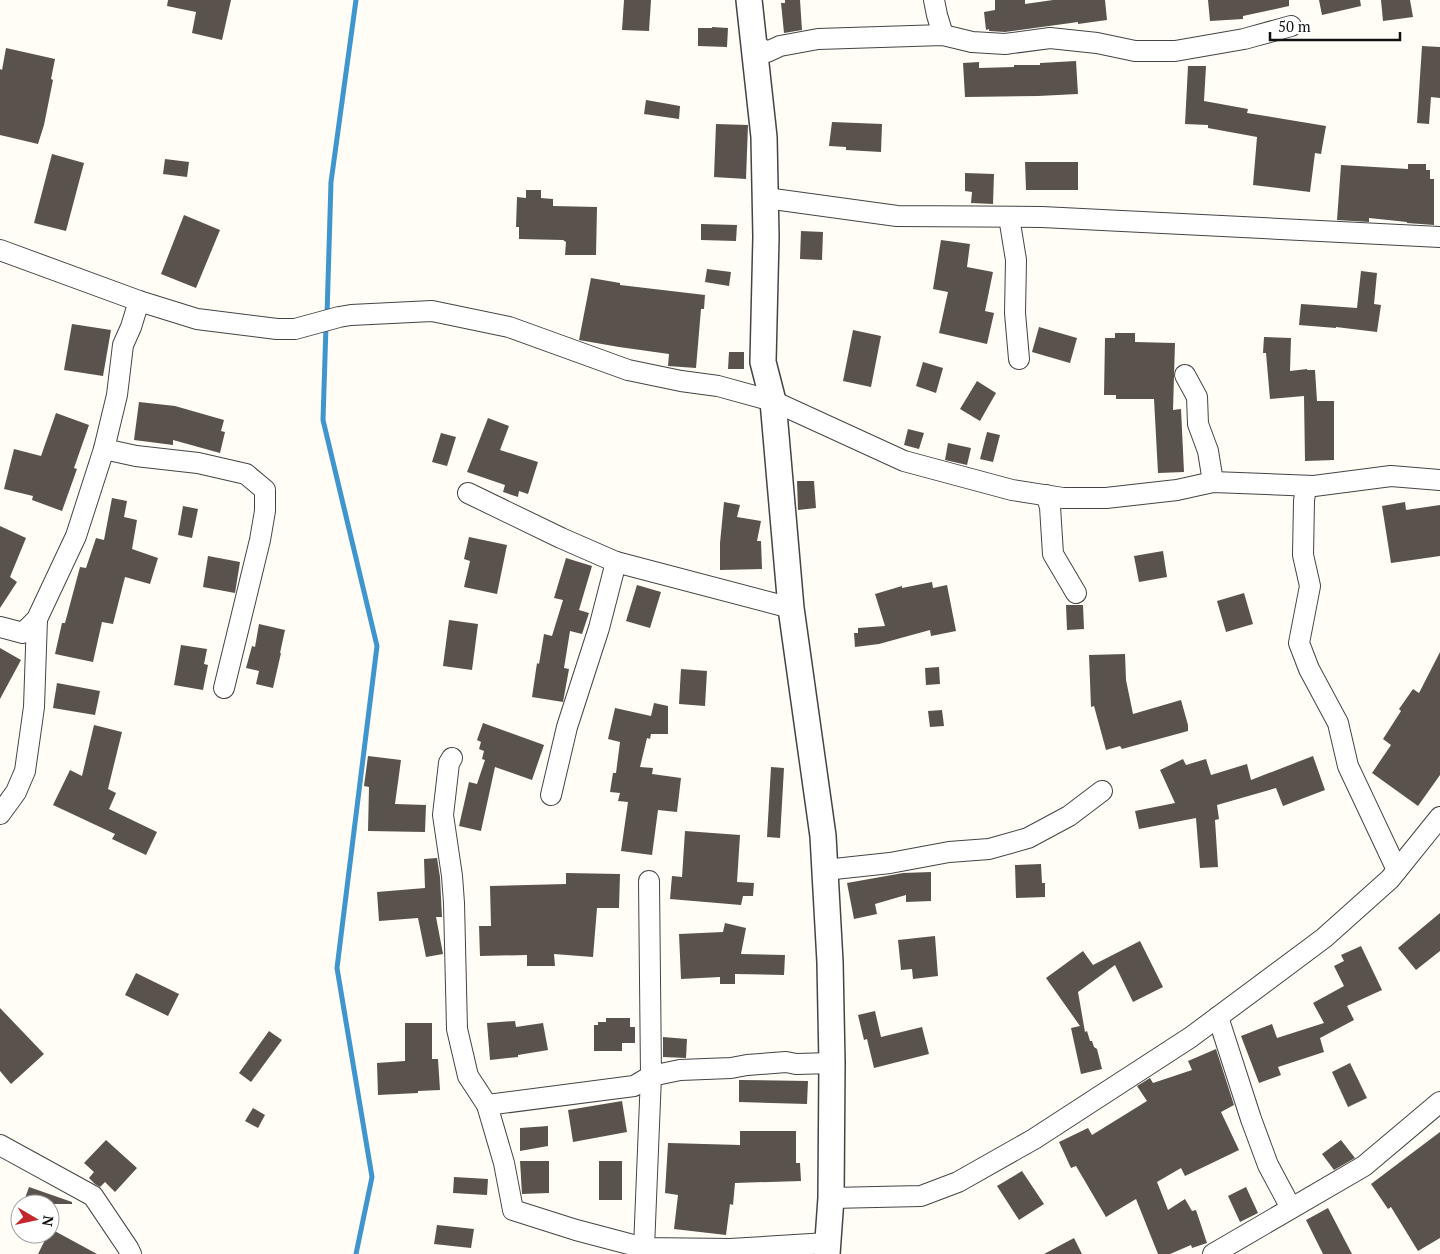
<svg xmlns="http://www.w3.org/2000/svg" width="1440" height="1254" font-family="'PT Serif',serif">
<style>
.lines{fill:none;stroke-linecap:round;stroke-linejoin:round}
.stream{stroke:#3f96cf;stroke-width:5}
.building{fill:#5a524d}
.minor-casing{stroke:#444;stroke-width:22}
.tertiary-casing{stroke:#444;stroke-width:28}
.minor{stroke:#fff;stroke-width:20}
.tertiary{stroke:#fff;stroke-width:25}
</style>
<rect width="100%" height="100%" fill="#fffdf5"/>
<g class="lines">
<g class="stream">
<polyline points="327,315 331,182 356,0"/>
<polyline points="326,326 323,420 377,646 337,968 372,1177 356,1254"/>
</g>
</g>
<g class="building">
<polygon points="168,0 231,0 222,40 192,33 196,12 167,6"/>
<polygon points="624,0 651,0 649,31 622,30"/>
<polygon points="785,0 800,0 802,30 784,33 781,3 785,3"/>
<polygon points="995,0 1025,0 1025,4 1053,0 1105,0 1107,20 1078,24 1078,22 1005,32 989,31 989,29 986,30 984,12 995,10"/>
<polygon points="1208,0 1289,0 1289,6 1243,16 1243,19 1210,21"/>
<polygon points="1319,0 1360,0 1361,6 1322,15"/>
<polygon points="1381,0 1410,0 1413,17 1383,21"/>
<polygon points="712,27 728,28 727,47 698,46 698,28 712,28"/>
<polygon points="1422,46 1440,47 1440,98 1431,97 1429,124 1417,123"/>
<polygon points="6,48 55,59 51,79 53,80 44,125 38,144 0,135 0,69 2,70"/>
<polygon points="1076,61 1078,94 1038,96 965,97 963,63 979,62 979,68 1014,67 1014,65 1040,65 1040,63"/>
<polygon points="1188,66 1206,66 1204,101 1248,109 1247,113 1326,126 1321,154 1315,153 1310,192 1253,185 1257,137 1208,128 1208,125 1185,124"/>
<polygon points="646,100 680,106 679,119 644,114"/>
<polygon points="832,122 882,124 881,152 846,150 846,147 829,146"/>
<polygon points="716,124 748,125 746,179 714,177"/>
<polygon points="52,154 84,163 66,231 34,223"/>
<polygon points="165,159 189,162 187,177 163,174"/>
<polygon points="1025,162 1078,162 1078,190 1026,190"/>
<polygon points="1408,164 1426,164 1426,170 1430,170 1430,179 1434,179 1434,225 1407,223 1407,222 1369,218 1369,222 1337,220 1341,165 1408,169"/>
<polygon points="965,173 994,174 993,204 971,203 972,192 965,191"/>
<polygon points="526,190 541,190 541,198 553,199 553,206 597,207 596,255 565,255 566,242 563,240 519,239 519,227 516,227 517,197 526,198"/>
<polygon points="184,215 220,230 196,288 161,274"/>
<polygon points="701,224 737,225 736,241 701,240"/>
<polygon points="801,231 823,232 822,260 800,259"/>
<polygon points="941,240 970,244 967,267 993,272 985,311 994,313 987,344 939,333 948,292 933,289"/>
<polygon points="707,269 731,272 729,286 705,282"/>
<polygon points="1361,271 1377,273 1374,304 1381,305 1377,332 1336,327 1336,328 1299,325 1301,304 1357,308"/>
<polygon points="591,278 620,283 620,285 705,295 704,309 701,309 696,368 668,366 669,354 619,347 579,340"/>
<polygon points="72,324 111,330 103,376 64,370"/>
<polygon points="1039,327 1077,338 1070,363 1032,352"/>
<polygon points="853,330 881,336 871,387 843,381"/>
<polygon points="1115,333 1135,333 1135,342 1175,343 1173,410 1181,409 1184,472 1158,473 1154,399 1116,399 1116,395 1104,395 1105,338 1115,338"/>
<polygon points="1264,337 1291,338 1290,371 1307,369 1307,370 1315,370 1317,401 1334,401 1334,460 1305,461 1304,396 1270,399 1266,353 1263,353"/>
<polygon points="729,352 744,352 744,369 728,369"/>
<polygon points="923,362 943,368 936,393 916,386"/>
<polygon points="977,381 996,393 980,421 960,409"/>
<polygon points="139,402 175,406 224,420 221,431 225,432 220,453 173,440 173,445 134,440"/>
<polygon points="56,413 89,425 74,468 77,469 62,511 32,500 33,496 4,489 14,449 41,456"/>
<polygon points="488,418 509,426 500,450 538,462 528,494 519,491 518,497 503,492 505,485 467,472"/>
<polygon points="908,429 924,433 919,449 904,445"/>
<polygon points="987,432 1000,435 993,462 980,459"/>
<polygon points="441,433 456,437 447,466 432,462"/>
<polygon points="948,443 971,448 967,465 945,460"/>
<polygon points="797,481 814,481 816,508 798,510"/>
<polygon points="112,498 127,501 124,517 137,520 132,549 158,558 150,584 125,577 113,624 102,622 93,662 55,654 62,623 65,623 80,567 86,568 96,538 104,540"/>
<polygon points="724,502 740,505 737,517 761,521 757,541 761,541 762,569 720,570 720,543"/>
<polygon points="1405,502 1406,510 1440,505 1440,556 1391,563 1382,506"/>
<polygon points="183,506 198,509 192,538 178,535"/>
<polygon points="0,526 26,538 10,577 17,582 0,608"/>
<polygon points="469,537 507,545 497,594 464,587 470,561 464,559"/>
<polygon points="1163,551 1167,577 1139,582 1134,556"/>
<polygon points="208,556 240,562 235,593 203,587"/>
<polygon points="566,558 592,566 579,610 589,613 582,634 570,631 564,668 569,669 563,702 532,697 537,663 539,664 544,634 552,636 563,600 554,598"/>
<polygon points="932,582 933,588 947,585 956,631 931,636 930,630 879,644 855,647 854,633 858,633 858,628 885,626 875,594 902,586 902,588"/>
<polygon points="637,585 661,592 650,628 626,621"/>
<polygon points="1244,593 1253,624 1226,632 1217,601"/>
<polygon points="1066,605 1083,605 1084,629 1067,630"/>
<polygon points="449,620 478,624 472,670 443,666"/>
<polygon points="259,624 285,630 280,653 281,653 273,688 256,684 259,671 246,668 252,646 255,647"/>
<polygon points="181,645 207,649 204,664 208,665 203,690 174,685"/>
<polygon points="0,648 21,660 0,699"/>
<polygon points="1440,652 1440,775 1418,806 1372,773 1391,745 1383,739 1401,711 1399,709 1413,689 1419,693"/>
<polygon points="1125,654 1126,680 1133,714 1181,700 1188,725 1188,731 1122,749 1120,746 1106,750 1094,706 1091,707 1089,655"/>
<polygon points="939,667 940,684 926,685 925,668"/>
<polygon points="681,669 707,671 705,706 679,704"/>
<polygon points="57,683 100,691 95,715 53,708"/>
<polygon points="654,703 668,706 668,734 651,734 650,739 647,738 640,767 653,768 652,774 681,778 677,812 658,810 652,855 621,851 628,802 618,801 620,793 610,792 613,773 616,773 620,742 608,739 615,708 651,716"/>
<polygon points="942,710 944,726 930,727 928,711"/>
<polygon points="483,723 544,745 532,780 495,767 481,831 459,826 469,782 477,784 485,760 482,759 484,751 479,749 481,742 477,740"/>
<polygon points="94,725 122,732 108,789 116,793 109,809 157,832 146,855 112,839 115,834 53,805 70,770 82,776"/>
<polygon points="368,756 401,760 395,804 426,805 425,832 368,831 369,787 364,786"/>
<polygon points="1313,756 1325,790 1283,806 1276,788 1217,805 1219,819 1215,820 1218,867 1200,868 1196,818 1139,829 1135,811 1175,803 1160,770 1183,759 1186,765 1206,759 1211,775 1247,764 1251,780"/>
<polygon points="771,767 784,768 780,838 767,837"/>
<polygon points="685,831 740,835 737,882 754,883 753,896 743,896 741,905 670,899 672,876 682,877"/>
<polygon points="437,858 440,877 442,917 436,917 443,954 426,957 418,918 379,921 377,892 425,888 424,859"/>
<polygon points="1041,864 1042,883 1045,883 1045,897 1016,898 1015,865"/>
<polygon points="931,872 931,901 906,902 906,895 875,904 877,914 854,919 847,883 903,873"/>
<polygon points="566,873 620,874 619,908 597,908 593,957 554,954 555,966 527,966 527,955 480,956 479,926 491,926 490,886 566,884"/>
<polygon points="1440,913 1440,951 1416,970 1398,948"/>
<polygon points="725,923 746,928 741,954 785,955 784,975 735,974 735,984 720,984 720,977 681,979 679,934 723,932"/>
<polygon points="935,936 938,976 913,979 912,969 901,970 898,940"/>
<polygon points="1140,941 1163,987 1133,1002 1115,965 1078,992 1085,1032 1087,1031 1090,1041 1092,1041 1094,1047 1097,1049 1102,1069 1081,1074 1071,1028 1080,1026 1046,978 1083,951 1093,965"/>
<polygon points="1361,946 1382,990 1347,1006 1354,1020 1320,1038 1324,1052 1278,1067 1281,1075 1259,1083 1241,1036 1272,1024 1277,1038 1324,1023 1313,1003 1344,986 1334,966 1344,961 1341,955"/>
<polygon points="136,973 179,994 168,1016 125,995"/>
<polygon points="0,1008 44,1054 11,1084 0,1071"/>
<polygon points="875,1011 881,1037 922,1027 929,1054 874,1068 867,1039 864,1040 858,1015"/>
<polygon points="606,1018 630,1018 630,1027 635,1027 635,1043 622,1043 622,1051 594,1051 594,1025 598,1025 598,1022 606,1022"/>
<polygon points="515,1021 516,1027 543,1023 548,1050 518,1055 518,1057 490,1060 487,1023"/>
<polygon points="405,1023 432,1023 432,1059 438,1059 440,1090 418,1091 418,1093 378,1095 377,1063 405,1061"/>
<polygon points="269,1031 282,1040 251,1082 239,1073"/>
<polygon points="663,1037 687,1039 686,1058 663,1057"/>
<polygon points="1216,1049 1234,1105 1221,1112 1239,1150 1185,1176 1181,1168 1157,1182 1168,1210 1185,1199 1192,1211 1196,1210 1207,1243 1192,1248 1191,1245 1170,1254 1158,1254 1136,1199 1106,1217 1076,1166 1071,1168 1059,1142 1088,1128 1092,1135 1147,1101 1137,1086 1150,1078 1153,1083 1192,1070 1188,1061"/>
<polygon points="1350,1063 1367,1098 1348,1107 1332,1072"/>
<polygon points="739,1080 808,1081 807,1104 739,1102"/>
<polygon points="622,1101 627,1132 573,1142 568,1110"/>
<polygon points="253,1108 265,1115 258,1128 245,1121"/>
<polygon points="548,1126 548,1146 520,1151 520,1128"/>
<polygon points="740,1131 796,1131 796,1163 800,1163 801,1181 735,1183 733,1205 730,1204 726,1235 674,1229 678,1195 665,1193 668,1143 740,1145"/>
<polygon points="1440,1132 1440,1238 1418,1251 1391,1207 1388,1209 1371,1184"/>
<polygon points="106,1140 137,1168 115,1192 105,1182 100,1187 95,1184 89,1178 94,1172 84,1163"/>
<polygon points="1341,1140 1355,1158 1334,1170 1322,1154"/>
<polygon points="520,1161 549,1161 549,1193 522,1194"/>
<rect x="599" y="1161" width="23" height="39"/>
<polygon points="1022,1171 1044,1204 1019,1220 997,1186"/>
<polygon points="454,1177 488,1179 487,1195 453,1193"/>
<polygon points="29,1187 72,1202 72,1204 23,1204"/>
<polygon points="1246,1187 1258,1213 1240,1222 1228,1196"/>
<polygon points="1328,1208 1352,1254 1323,1254 1306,1220"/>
<polygon points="437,1225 474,1229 471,1248 434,1244"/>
<polygon points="51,1229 97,1254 38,1254 48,1234 50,1234"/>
<polygon points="1074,1238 1082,1254 1044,1254"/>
</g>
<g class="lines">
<g class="minor-casing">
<g id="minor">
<polyline points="934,0 937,15 943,35"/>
<polyline points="754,44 767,52 780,46 818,39 943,35 972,42 1005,44 1050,38 1097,43 1135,51 1175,51 1244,39 1291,26"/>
<polyline points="766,198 897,216 1042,217 1440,237"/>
<polyline points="1009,217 1016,260 1015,313 1019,359"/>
<polyline points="0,250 139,301 197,319 277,329 295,329 339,317 351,315 432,311 509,327 628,370 681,381 718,386 773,401 904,461 1012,490 1063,498 1106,498 1177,490 1213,482 1314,486 1391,476 1440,480"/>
<polyline points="1185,375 1197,397 1198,424 1208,451 1213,482"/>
<polyline points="104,449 136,456 198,463 246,474 265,490 265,511 260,540 224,688"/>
<polyline points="1306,486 1304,501 1303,555 1310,586 1299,643 1309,669 1338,723 1348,766 1397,870"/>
<polyline points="468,493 561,538 616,562 791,608"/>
<polyline points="1046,495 1050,507 1053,554 1076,593"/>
<polyline points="0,627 23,633 37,619 76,536 104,449 117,395 123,345 131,327 139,301"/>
<polyline points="452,758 449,763 443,815 452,876 454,903 457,1029 468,1076 487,1105 504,1163 513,1210 576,1230 644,1248 730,1249 827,1243"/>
<polyline points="551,795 567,727 599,628 616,562"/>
<polyline points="0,814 16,792 25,771 34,707 37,619"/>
<polyline points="825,870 890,863 949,852 989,849 1028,838 1069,816 1102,791"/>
<polyline points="1218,1017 1251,1119 1268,1165 1291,1208"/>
<polyline points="487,1105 634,1086 651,1076 680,1070 731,1068 747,1065 786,1062 796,1064 832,1063"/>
<polyline points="0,1145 93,1196 128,1248 131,1254"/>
<polyline points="831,1198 921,1196 958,1182 1034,1139 1191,1037 1324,938 1390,879 1440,817"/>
<polyline points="644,1248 651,1076 649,881"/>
<polyline points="1213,1254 1364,1166 1440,1102"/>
</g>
</g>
<g class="tertiary-casing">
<polyline id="tertiary" points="749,0 764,137 766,237 763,362 773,401 791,608 823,836 830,962 832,1063 831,1198 827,1254"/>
</g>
<use href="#minor" class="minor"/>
<use href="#tertiary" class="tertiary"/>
</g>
<g transform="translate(35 1219) rotate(99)"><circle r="24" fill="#ffffff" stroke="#a0a0a0"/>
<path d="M0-4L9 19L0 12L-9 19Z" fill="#c4262e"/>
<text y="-8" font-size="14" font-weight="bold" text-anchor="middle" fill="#111111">N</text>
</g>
<path d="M1270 32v8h130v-8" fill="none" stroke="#111111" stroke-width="2.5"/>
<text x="1278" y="32" font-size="15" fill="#111111" stroke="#ffffff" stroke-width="4" paint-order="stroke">50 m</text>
</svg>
